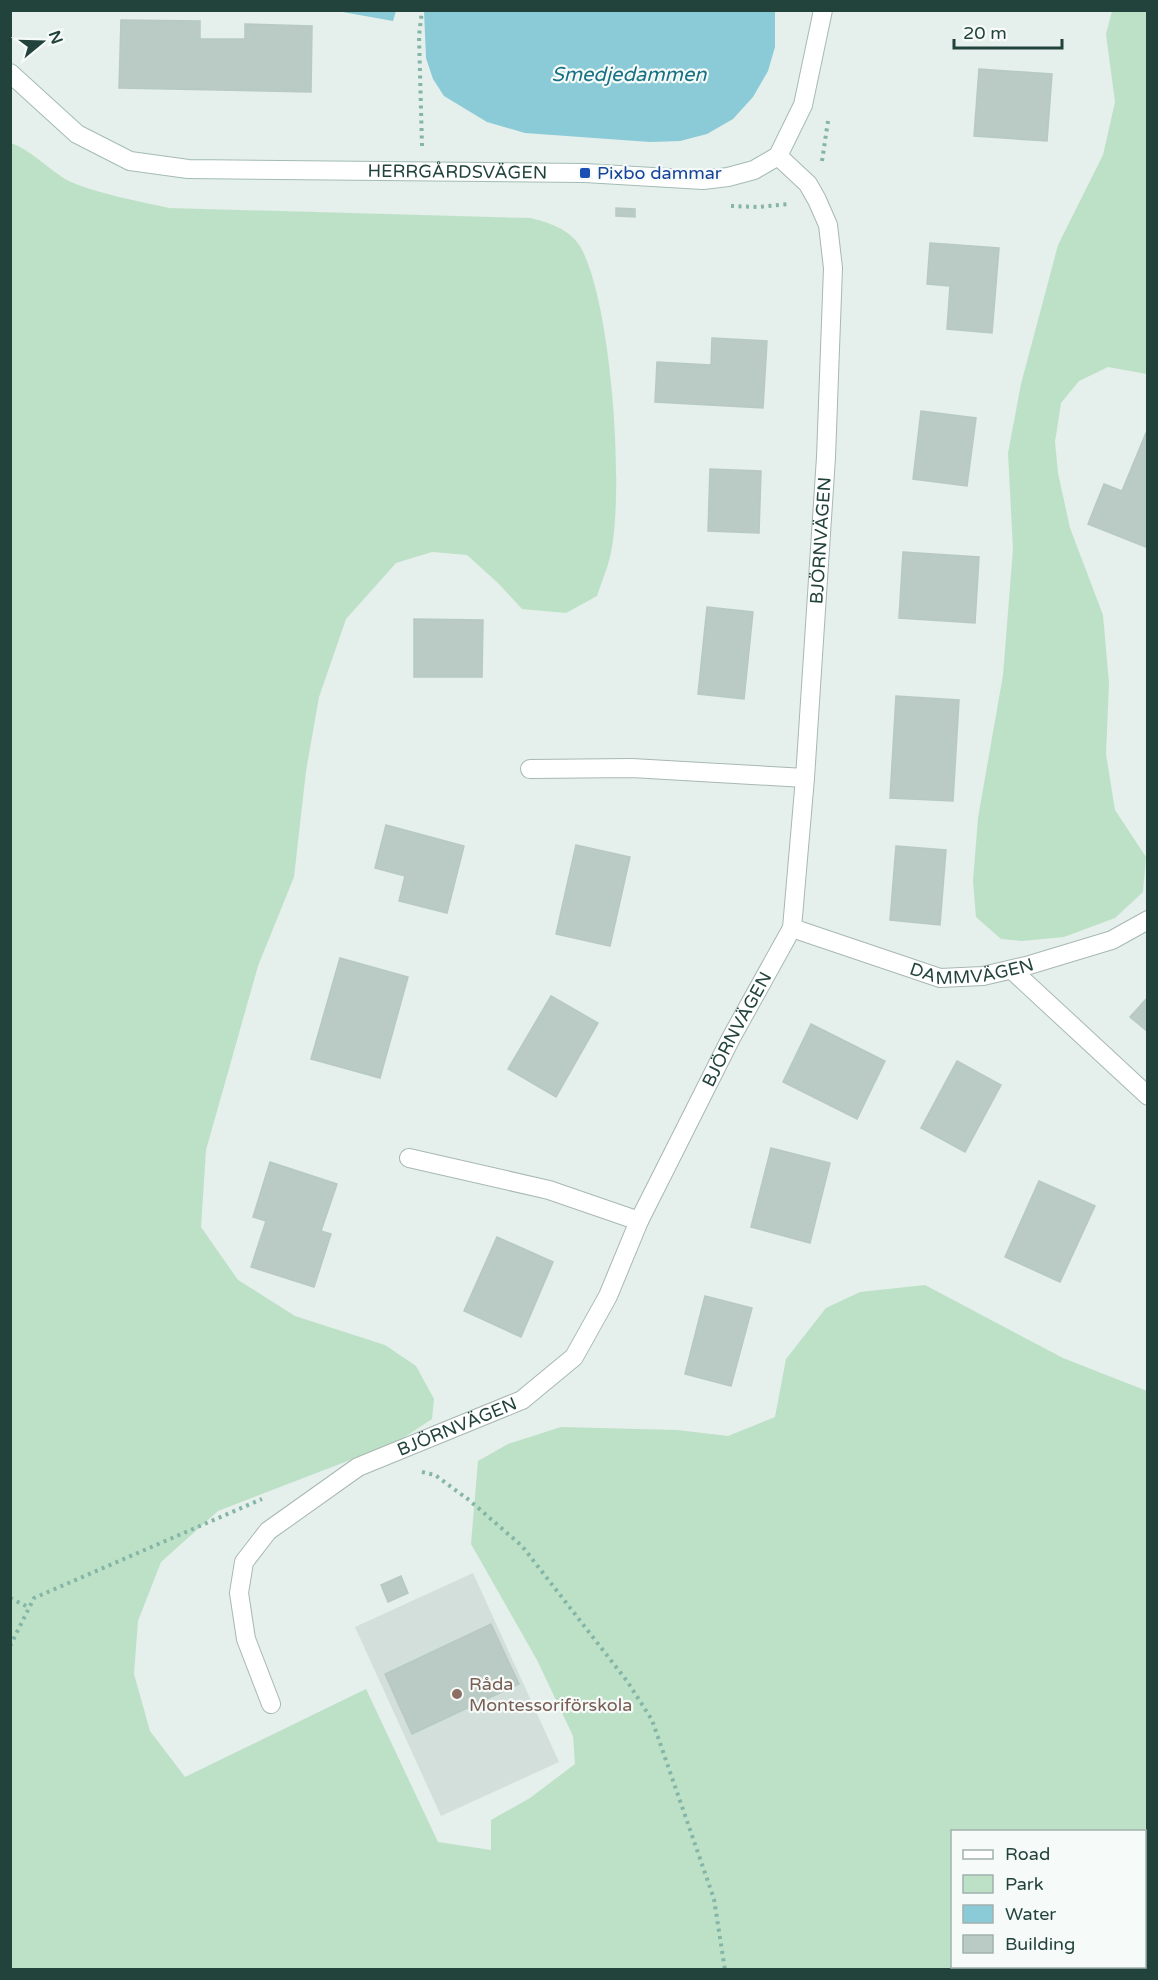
<svg xmlns="http://www.w3.org/2000/svg" width="1158" height="1980" font-family="'Varela Round',sans-serif">
<style>
.built{fill:#d3dfda}
.green{fill:#bde1c7;fill-rule:evenodd}
.water{fill:#8acbd7}
.building{fill:#bacac4;stroke:#b7cac2;stroke-width:1.5}
.lines{fill:none;stroke-linecap:round;stroke-linejoin:round}
.lane-casing{stroke:#a7b8b3;stroke-width:20}
.street-casing{stroke:#a7b8b3;stroke-width:20}
.secondary-casing{stroke:#a3bcb3;stroke-width:20}
.path{stroke:#84b5a6;stroke-width:4;stroke-dasharray:3 4.5;stroke-linecap:butt}
.lane{stroke:#fff;stroke-width:18}
.street{stroke:#fff;stroke-width:18}
.secondary{stroke:#fff;stroke-width:18}
.transit-dot{fill:#1a4fb4;stroke:#f6fbf9;stroke-width:2}
.education-dot{fill:#8d6e63;stroke:#f6fbf9;stroke-width:2}
.labels{text-anchor:middle;dominant-baseline:central;stroke-width:4.5;stroke-linejoin:round;paint-order:stroke}
.street-label{font-size:18px;fill:#22433b;stroke:#f6fbf9}
.transit-label{font-size:18px;fill:#164399;stroke:#f6fbf9;text-anchor:start}
.education-label{font-size:18px;fill:#785e54;stroke:#f6fbf9;text-anchor:start}
.water-label{font-size:20px;font-style:italic;fill:#177184;stroke:#f6fbf9}
</style>
<rect width="100%" height="100%" fill="#e5efeb"/>
<polygon class="built" points="473,1573 559,1762 441,1816 355,1627"/>
<g class="green">
<polygon points="1112,11 1147,11 1147,374 1108,367 1079,381 1061,403 1055,442 1058,473 1070,528 1103,615 1109,683 1106,754 1115,810 1146,857 1143,892 1115,918 1064,937 1022,941 1001,939 976,917 973,881 978,818 1003,675 1013,549 1008,453 1021,384 1058,245 1103,155 1115,102 1106,34"/>
<path d="M11,143C32,151 46,167 65,179C89,192 142,202 169,208L530,218C548,222 569,229 580,246C612,302 625,494 610,557C607,570 601,583 597,596L566,613L522,609L499,584L467,555L432,552L396,563L346,619L319,697L306,771L294,877L258,966L206,1150L201,1227L238,1280L295,1316L385,1345L416,1366L434,1399L432,1419L397,1442L218,1511L161,1562L138,1621L134,1674L150,1731L185,1777L366,1689L438,1842L491,1850V1820L530,1798L575,1764L573,1736L537,1660L471,1544L478,1461L508,1444L561,1427L677,1430L728,1436L775,1417L786,1359L826,1308L860,1292L925,1285L1063,1358L1147,1391V1969L11,1970ZM952,1832H1144V1966H952Z"/>
</g>
<g class="water">
<polygon points="337,11 396,11 393,21"/>
<polygon points="424,11 775,11 775,47 768,71 753,97 733,119 707,134 680,141 650,142 525,133 487,122 444,96 433,79 426,58"/>
</g>
<g class="building">
<polygon points="121,20 200,21 200,39 245,39 245,24 312,26 311,92 119,88"/>
<polygon points="979,69 1052,74 1047,141 974,136"/>
<polygon points="616,208 635,209 635,217 616,216"/>
<polygon points="930,243 999,248 992,333 947,329 950,286 927,284"/>
<polygon points="712,338 767,341 763,408 655,402 657,362 711,365"/>
<polygon points="921,411 976,418 967,486 913,479"/>
<polygon points="1148,428 1148,548 1088,524 1104,484 1122,491"/>
<polygon points="710,469 761,471 759,533 708,531"/>
<polygon points="903,552 979,557 975,623 899,618"/>
<polygon points="707,607 753,612 744,699 698,694"/>
<polygon points="414,619 483,620 482,677 414,677"/>
<polygon points="896,696 959,700 953,801 890,798"/>
<polygon points="386,825 464,846 447,913 399,901 405,876 375,868"/>
<polygon points="576,845 630,857 610,946 556,934"/>
<polygon points="896,846 946,850 940,925 890,920"/>
<polygon points="340,958 408,977 380,1078 311,1059"/>
<polygon points="551,996 598,1023 556,1097 508,1069"/>
<polygon points="1148,997 1148,1032 1130,1017"/>
<polygon points="811,1024 885,1061 857,1119 783,1082"/>
<polygon points="957,1061 1001,1085 965,1152 921,1128"/>
<polygon points="771,1148 830,1163 810,1243 751,1227"/>
<polygon points="270,1162 337,1184 321,1231 331,1234 314,1287 251,1267 266,1221 253,1217"/>
<polygon points="1039,1181 1095,1206 1060,1282 1005,1257"/>
<polygon points="497,1237 553,1262 521,1337 464,1311"/>
<polygon points="705,1296 752,1308 731,1386 685,1374"/>
<polygon points="401,1576 408,1593 388,1602 381,1585"/>
<polygon points="491,1624 519,1684 412,1734 385,1674"/>
</g>
<g class="lines">
<g class="lane-casing">
<g id="lane">
<polyline points="530,769 632,768 805,778"/>
<polyline points="1012,970 1148,1096"/>
<polyline points="409,1158 549,1190 639,1221"/>
</g>
</g>
<g class="street-casing">
<g id="street">
<path id="s1" d="M792,928L940,978L983,976L1026,966L1112,940L1148,920"/>
<path id="s2" d="M271,1704L246,1639L239,1593L244,1562L268,1531L358,1467L522,1400L574,1357L608,1296L639,1221L731,1038L792,928L805,778L826,457L833,268L828,225L817,200L808,184L778,156"/>
</g>
</g>
<g class="secondary-casing">
<g id="secondary">
<path id="s3" d="M10,73L77,134L130,161L188,169L585,173L703,180L728,177L754,170L778,156L803,105L823,10"/>
</g>
</g>
<g class="path">
<polyline points="422,146 419,36 422,10"/>
<polyline points="822,161 828,121"/>
<polyline points="731,206 758,207 789,204"/>
<polyline points="422,1472 435,1475 469,1500 522,1546 627,1681 652,1720 714,1899 725,1970"/>
<polyline points="10,1598 28,1607"/>
<polyline points="10,1646 34,1598 262,1499"/>
</g>
<use href="#lane" class="lane"/>
<use href="#street" class="street"/>
<use href="#secondary" class="secondary"/>
</g>
<rect class="transit-dot" x="579" y="167" width="12" height="12" rx="3"/>
<circle class="education-dot" cx="457" cy="1694" r="6"/>
<g class="labels">
<g class="street-label">
<text stroke="none"><textPath href="#s3" startOffset="478">HERRGÅRDSVÄGEN</textPath></text>
<text stroke="none"><textPath href="#s2" startOffset="1412">BJÖRNVÄGEN</textPath></text>
<text stroke="none"><textPath href="#s1" startOffset="188">DAMMVÄGEN</textPath></text>
<text stroke="none"><textPath href="#s2" startOffset="908">BJÖRNVÄGEN</textPath></text>
<text stroke="none"><textPath href="#s2" startOffset="404">BJÖRNVÄGEN</textPath></text>
</g>
<g class="transit-label">
<text x="597" y="173">Pixbo dammar</text>
</g>
<g class="education-label">
<text x="469" y="1684">Råda<tspan x="469" dy="21">Montessoriförskola</tspan></text>
</g>
<g class="water-label">
<text x="629" y="75">Smedjedammen</text>
</g>
</g>
<rect width="1158" height="1980" fill="none" stroke="#22433b" stroke-width="24"/>
<rect x="951" y="1830" width="195" height="138" fill="#f6fbf9" stroke="#a1b1ad" stroke-width="1.5"/>
<rect x="963" y="1850" width="30" height="9" fill="#ffffff" stroke="#a1b1ad" stroke-width="1.5"/>
<text x="1005" y="1860" font-size="18" fill="#22433b">Road</text>
<rect x="963" y="1875" width="30" height="18" fill="#bde1c7" stroke="#a1b1ad" stroke-width="1.5"/>
<text x="1005" y="1890" font-size="18" fill="#22433b">Park</text>
<rect x="963" y="1905" width="30" height="18" fill="#8acbd7" stroke="#a1b1ad" stroke-width="1.5"/>
<text x="1005" y="1920" font-size="18" fill="#22433b">Water</text>
<rect x="963" y="1935" width="30" height="18" fill="#bacac4" stroke="#a1b1ad" stroke-width="1.5"/>
<text x="1005" y="1950" font-size="18" fill="#22433b">Building</text>
<g transform="translate(42 42) rotate(71)" stroke="#f6fbf9" stroke-width="4.5" paint-order="stroke">
<path d="M0-4.5L10 22L0 15L-10 22Z" fill="#22433b"/>
<text y="-9" font-size="16" font-weight="bold" text-anchor="middle" fill="#22433b">N</text>
</g>
<path d="M954 39v9h108v-9" fill="none" stroke="#22433b" stroke-width="3"/>
<text x="963" y="39" font-size="18" fill="#22433b" stroke="#f6fbf9" stroke-width="4.5" paint-order="stroke">20 m</text>
</svg>
